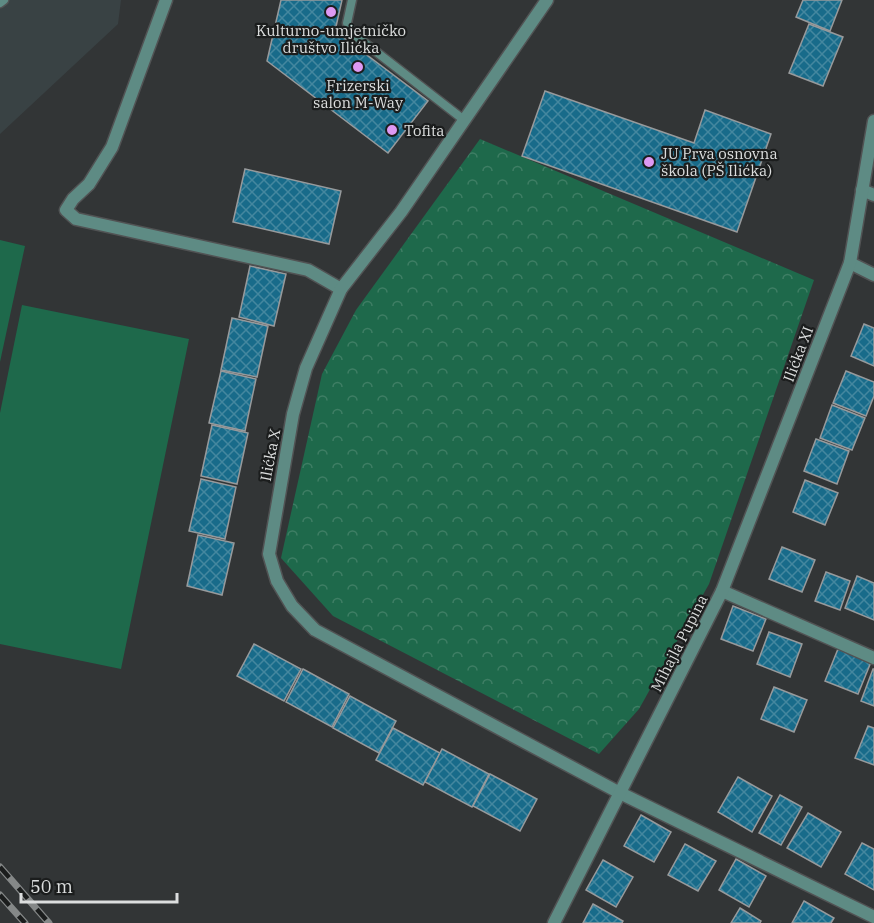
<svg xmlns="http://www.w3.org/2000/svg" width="874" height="923" font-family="'IBM Plex Serif',serif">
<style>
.built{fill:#394244}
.green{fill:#1e694b}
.park{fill:url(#park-crowns)}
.building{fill:url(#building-cross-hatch);stroke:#979a9c;stroke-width:1.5}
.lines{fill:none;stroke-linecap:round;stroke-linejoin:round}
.lane-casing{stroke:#515354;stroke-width:11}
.street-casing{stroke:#515354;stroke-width:15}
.lane{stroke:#5e8b84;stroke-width:8}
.street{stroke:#5e8b84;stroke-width:12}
.rail-casing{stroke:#858888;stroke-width:7}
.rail{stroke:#1b1d1d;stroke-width:4.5;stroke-dasharray:14;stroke-linecap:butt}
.poi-dot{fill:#dd99f3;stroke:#1b1d1d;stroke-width:2}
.labels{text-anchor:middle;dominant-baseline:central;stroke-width:4.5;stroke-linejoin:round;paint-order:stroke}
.poi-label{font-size:15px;fill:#dcdede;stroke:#1b1d1d}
.street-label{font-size:15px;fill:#dcdede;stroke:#1b1d1d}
</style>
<defs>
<pattern id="park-crowns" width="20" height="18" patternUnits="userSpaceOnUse" patternTransform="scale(1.5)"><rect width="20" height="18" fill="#1e694b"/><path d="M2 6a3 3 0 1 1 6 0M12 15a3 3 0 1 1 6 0" fill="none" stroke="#3e7e64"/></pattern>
<pattern id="building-cross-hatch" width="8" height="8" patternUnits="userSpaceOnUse" patternTransform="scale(1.5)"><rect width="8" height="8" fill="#186b8a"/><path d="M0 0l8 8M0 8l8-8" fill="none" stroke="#44879f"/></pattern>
</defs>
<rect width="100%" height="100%" fill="#323536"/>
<polygon class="built" points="0,0 121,0 118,24 0,134"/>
<g class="green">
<polygon points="0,240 25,246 0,362"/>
<polygon points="22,305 189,339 121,669 0,644 0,413"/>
</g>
<polygon class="park" points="480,139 814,280 709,584 639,709 599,754 333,616 281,558 322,374 356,310"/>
<g class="building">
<polygon points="281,0 342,0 335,31 428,101 388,153 267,61"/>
<polygon points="803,0 842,0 830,31 796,17"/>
<polygon points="809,24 843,37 823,86 789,73"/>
<polygon points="545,91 694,143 705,110 771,134 737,232 522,156"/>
<polygon points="245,169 341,191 329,244 233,222"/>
<polygon points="250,266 286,274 274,326 239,317"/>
<polygon points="232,318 268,326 257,377 221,370"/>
<polygon points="864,324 874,328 874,366 851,356"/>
<polygon points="221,371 256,379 245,431 209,423"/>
<polygon points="846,371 874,382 874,396 866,416 833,403"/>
<polygon points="832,405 865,418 852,450 820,438"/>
<polygon points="212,425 248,433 237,484 201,476"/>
<polygon points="816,439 849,451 837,484 804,471"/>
<polygon points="201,479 236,487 225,539 189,531"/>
<polygon points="805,480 838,493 825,525 793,512"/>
<polygon points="198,535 234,543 222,595 187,586"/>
<polygon points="782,547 815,560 802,592 769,579"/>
<polygon points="826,572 850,581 840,610 815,601"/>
<polygon points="857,576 874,583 874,620 845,608"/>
<polygon points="733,606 766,619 753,651 721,639"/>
<polygon points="769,632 802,644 790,677 757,664"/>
<polygon points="254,644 301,669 284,701 237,676"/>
<polygon points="838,649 871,662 858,694 825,681"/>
<polygon points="303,669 349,694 332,727 286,702"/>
<polygon points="873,669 874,669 874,706 861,701"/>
<polygon points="774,687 807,700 794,732 761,719"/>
<polygon points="350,696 396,721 379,753 333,728"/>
<polygon points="868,726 874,728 874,765 855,758"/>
<polygon points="393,728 440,753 423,785 376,760"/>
<polygon points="442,749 489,774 472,807 425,782"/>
<polygon points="490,774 537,799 520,831 473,806"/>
<polygon points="738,777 772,796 752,832 718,812"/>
<polygon points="780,795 802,807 781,845 759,833"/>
<polygon points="808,813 841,832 821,867 787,848"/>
<polygon points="641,815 671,832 654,862 624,846"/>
<polygon points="862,843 874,849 874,890 845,874"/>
<polygon points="685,844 716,861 698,891 668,875"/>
<polygon points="736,859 766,876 749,907 719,890"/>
<polygon points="603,860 633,877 616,907 586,890"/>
<polygon points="804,901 834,918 831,923 792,923"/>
<polygon points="593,904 623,921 622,923 583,923"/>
<polygon points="740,908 761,921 760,923 731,923"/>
</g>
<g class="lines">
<g class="lane-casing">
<g id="lane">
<polyline points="352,0 347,23 352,33 464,120"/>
<polyline points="0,3 4,0"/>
</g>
</g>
<g class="street-casing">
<g id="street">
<polyline points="166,0 112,147 89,184 73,199 66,210 76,219 308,270 341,289"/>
<polyline points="547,0 401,212 341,289 306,368 293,414 269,554 277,581 292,606 315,630 620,793 874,917"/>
<polyline points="862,190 874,195"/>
<polyline points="850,263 874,275"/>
<polyline points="722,591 874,658"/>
<polyline points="554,923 722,591 850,263 874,121"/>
</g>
</g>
<use href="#lane" class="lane"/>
<use href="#street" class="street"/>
<g class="rail-casing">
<g id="rail">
<polyline points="0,867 49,923"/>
<polyline points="0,895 25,923"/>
</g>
</g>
<use href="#rail" class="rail"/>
</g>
<g class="poi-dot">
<circle cx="331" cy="12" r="6"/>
<circle cx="358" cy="67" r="6"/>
<circle cx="392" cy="130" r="6"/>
<circle cx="649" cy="162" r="6"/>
</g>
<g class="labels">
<g class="poi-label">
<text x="331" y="30">Kulturno-umjetničko<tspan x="331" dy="17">društvo Ilićka</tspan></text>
<text x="358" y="85">Frizerski<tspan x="358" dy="17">salon M-Way</tspan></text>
<text x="404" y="130" text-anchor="start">Tofita</text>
<text x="661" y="153" text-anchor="start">JU Prva osnovna<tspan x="661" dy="17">škola (PŠ Ilićka)</tspan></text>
</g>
<g class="street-label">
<text transform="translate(798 354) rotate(-69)">Ilićka XI</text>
<text transform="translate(270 455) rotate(-79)">Ilićka X</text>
<text transform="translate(679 643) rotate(-63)">Mihajla Pupina</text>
</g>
</g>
<path d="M21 893v9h156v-9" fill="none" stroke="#dcdede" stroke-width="3"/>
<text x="30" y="893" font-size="18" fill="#dcdede" stroke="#1b1d1d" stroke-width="4.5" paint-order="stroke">50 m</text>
</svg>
